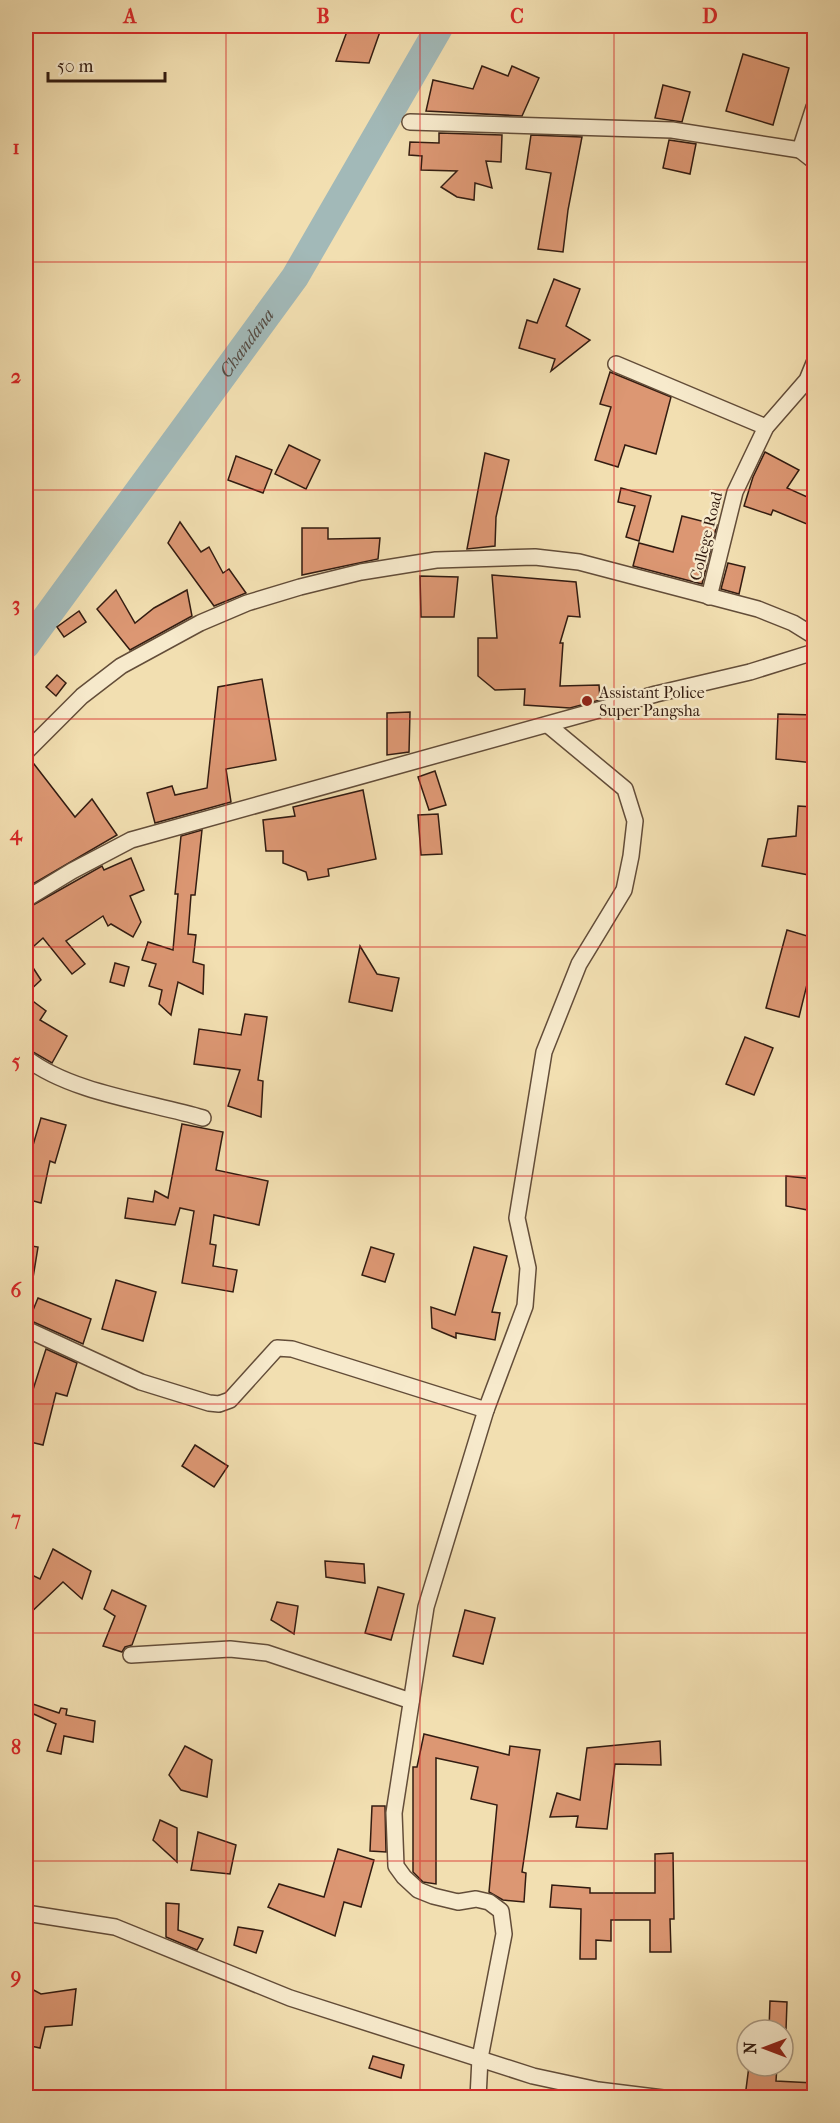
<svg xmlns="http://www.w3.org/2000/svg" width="840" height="2123" font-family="'IM FELL French Canon',serif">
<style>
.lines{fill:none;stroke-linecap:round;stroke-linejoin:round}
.river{stroke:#a2b9b8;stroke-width:28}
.building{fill:#dc9773;stroke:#331c11;stroke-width:1.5}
.minor-casing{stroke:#634d39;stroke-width:18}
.minor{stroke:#f7eacc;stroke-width:15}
.grid{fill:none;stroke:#d62828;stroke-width:1.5;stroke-opacity:0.55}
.poi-dot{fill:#8f2418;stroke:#f7eacc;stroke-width:2}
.labels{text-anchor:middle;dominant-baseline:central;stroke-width:4.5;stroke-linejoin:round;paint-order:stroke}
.street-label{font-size:16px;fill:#331c11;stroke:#f7eacc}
.poi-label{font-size:16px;fill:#331c11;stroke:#f7eacc;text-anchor:start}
.water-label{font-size:18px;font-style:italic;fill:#544b43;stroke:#f7eacc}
.neatline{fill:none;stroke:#d62828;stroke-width:2}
.grid-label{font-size:20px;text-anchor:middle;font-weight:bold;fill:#d62828}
</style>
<rect width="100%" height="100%" fill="#f2dfb1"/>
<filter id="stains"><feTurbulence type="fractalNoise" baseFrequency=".00333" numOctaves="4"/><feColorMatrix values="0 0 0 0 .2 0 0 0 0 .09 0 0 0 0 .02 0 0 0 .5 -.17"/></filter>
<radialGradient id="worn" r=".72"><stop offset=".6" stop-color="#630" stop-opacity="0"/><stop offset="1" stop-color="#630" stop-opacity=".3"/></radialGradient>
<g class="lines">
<path class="river" id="s1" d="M26,645L295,277L440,26"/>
</g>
<g class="building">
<polygon points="349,26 382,26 369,63 336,61"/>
<polygon points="743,54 789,68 773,125 726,111"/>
<polygon points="482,66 508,76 512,66 539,78 522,116 426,111 433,80 473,89"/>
<polygon points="663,85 690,92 682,122 655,118"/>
<polygon points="439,133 502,135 501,162 486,161 492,188 475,183 474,200 457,197 441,187 457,171 421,170 422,156 409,155 410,142 439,143"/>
<polygon points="531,135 582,137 568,210 563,252 538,249 551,173 526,169"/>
<polygon points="669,140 696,144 690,174 663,168"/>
<polygon points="554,279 580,289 566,326 590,340 551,371 555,359 519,348 527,320 537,323"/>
<polygon points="610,372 671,397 656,454 625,445 618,467 595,460 611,407 600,404"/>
<polygon points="289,445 320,460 306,489 275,474"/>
<polygon points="765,452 799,470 787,488 814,500 814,527 773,510 771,515 744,506 753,477"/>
<polygon points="485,453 509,460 496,517 495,546 467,549"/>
<polygon points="236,456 272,470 263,493 228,480"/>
<polygon points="621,488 651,496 639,541 626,537 635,506 618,502"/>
<polygon points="682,516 717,525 702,584 633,566 639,543 673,552"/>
<polygon points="180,522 201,552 209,547 223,573 229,569 246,593 214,606 168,543"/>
<polygon points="302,528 328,528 328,539 380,538 378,559 302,575"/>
<polygon points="728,563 745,567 739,594 721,589"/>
<polygon points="492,575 576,582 580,617 568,616 560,643 563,643 560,686 599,685 600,700 570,708 524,705 525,689 495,690 478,676 478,638 497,638"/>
<polygon points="420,576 458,577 454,617 421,617"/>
<polygon points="116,590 135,623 154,608 187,590 192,616 130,650 97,609"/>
<polygon points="79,611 86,622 64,637 57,627"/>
<polygon points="57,675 66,683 56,696 46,687"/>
<polygon points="262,679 276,760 226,769 231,802 155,823 147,793 172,786 175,795 207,788 218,687"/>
<polygon points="410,712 409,752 387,755 387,713"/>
<polygon points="778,714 814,715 814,763 776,759"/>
<polygon points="34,764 75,817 92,799 117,835 26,888 26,777"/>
<polygon points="435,771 446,805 429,810 418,777"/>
<polygon points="363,790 376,859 328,869 329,876 308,880 306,872 283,863 283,851 266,851 263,820 295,816 293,807"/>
<polygon points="798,806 814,807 814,876 762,866 768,839 796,836"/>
<polygon points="438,814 442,854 421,855 418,815"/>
<polygon points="202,830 195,895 191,895 188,934 196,935 193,962 204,965 203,994 178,982 171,1015 159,1004 162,990 149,986 156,964 142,960 148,942 173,950 178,894 175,894 181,836"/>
<polygon points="131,858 144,890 130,896 141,922 133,937 111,924 108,926 103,916 66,941 85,964 72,974 43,938 26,953 26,921 28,919 26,909 102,866 104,870"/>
<polygon points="787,930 814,938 814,956 799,1017 766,1008"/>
<polygon points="360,946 377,974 399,978 392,1011 349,1002"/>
<polygon points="26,957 41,980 26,994"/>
<polygon points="115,963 129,967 124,986 110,982"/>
<polygon points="26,996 46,1011 40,1020 67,1036 52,1063 26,1048"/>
<polygon points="245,1014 267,1017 258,1080 263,1081 261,1117 228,1106 240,1070 194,1064 199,1029 241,1035"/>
<polygon points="745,1037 773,1048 754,1095 726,1084"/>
<polygon points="41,1118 66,1125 55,1163 50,1161 41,1203 26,1199 26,1169"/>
<polygon points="182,1124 223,1132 216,1170 268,1181 259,1225 214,1215 210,1244 216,1245 213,1266 237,1270 233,1292 182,1283 194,1211 180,1208 175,1225 125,1218 128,1198 153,1202 155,1191 168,1198"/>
<polygon points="786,1176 814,1179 813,1211 786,1206"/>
<polygon points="26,1245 38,1247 32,1284 26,1283"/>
<polygon points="371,1247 394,1254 385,1282 362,1275"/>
<polygon points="474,1247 507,1256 492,1312 500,1313 495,1340 456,1333 456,1338 432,1328 431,1307 455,1315"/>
<polygon points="116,1280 156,1292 143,1341 102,1329"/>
<polygon points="38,1298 91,1319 83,1344 29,1320"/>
<polygon points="46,1349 77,1363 67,1396 56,1393 43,1445 26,1441 26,1398 30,1399"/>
<polygon points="195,1445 228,1466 214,1487 182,1466"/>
<polygon points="53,1549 91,1571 82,1599 63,1582 26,1617 26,1572 40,1579"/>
<polygon points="325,1561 364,1564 365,1583 326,1577"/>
<polygon points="378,1587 404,1594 391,1640 365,1633"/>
<polygon points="112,1590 146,1606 132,1645 125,1647 122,1652 103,1646 115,1616 104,1609"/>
<polygon points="277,1602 298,1606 294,1634 271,1620"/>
<polygon points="465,1610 495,1618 483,1664 453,1656"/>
<polygon points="30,1703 59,1713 61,1708 67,1709 66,1715 95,1721 93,1742 64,1736 61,1754 47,1751 56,1724 27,1711"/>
<polygon points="424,1734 509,1755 510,1746 540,1750 522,1872 526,1873 524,1902 503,1900 489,1892 497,1805 471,1799 478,1767 436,1758 436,1884 423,1882 413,1872 413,1767 417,1767"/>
<polygon points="660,1741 661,1765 615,1764 607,1829 576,1827 578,1816 550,1817 557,1793 580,1800 587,1748"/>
<polygon points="185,1746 212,1760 207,1797 181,1790 169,1775"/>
<polygon points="372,1806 385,1806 386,1852 370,1851"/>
<polygon points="160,1820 177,1828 177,1862 153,1840"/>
<polygon points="198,1832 236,1845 230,1874 191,1870"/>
<polygon points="338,1849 374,1860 361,1907 344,1902 335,1936 268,1907 279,1884 324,1897"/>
<polygon points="673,1853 674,1919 670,1919 671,1952 650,1952 650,1920 611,1920 611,1941 596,1940 596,1959 580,1959 581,1909 550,1907 552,1885 590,1888 590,1893 655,1893 655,1854"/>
<polygon points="166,1903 179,1904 178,1930 203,1939 197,1950 166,1937"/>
<polygon points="238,1927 263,1931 256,1953 234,1945"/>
<polygon points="26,1986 41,1994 76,1989 72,2025 45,2027 40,2048 26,2045"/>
<polygon points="770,2001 787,2002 786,2030 769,2030"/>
<polygon points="373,2056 404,2065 401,2078 369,2068"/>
<polygon points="749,2066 777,2066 776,2081 814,2083 814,2097 745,2097"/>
</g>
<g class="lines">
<g class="minor-casing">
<g id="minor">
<polyline points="814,107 800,150 814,161"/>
<polyline points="410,122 672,130 800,150"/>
<polyline points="616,364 766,427"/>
<polyline points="709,597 735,492 766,427 807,380 814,363"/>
<polyline points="26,752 82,696 121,666 200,623 247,603 300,587 361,572 436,560 535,557 579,562 758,609 793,623 814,636"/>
<polyline points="26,899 72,871 131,840 656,694 750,672 814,652"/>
<path d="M26,1058C71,1093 149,1102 203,1118"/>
<polyline points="26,1329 141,1382 209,1403 219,1404 230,1400 277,1348 292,1349 486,1410"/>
<polyline points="131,1655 230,1649 267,1653 411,1701"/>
<polyline points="26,1913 115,1927 290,1998 533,2076 598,2090 663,2098"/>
<polyline points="478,2098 480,2058 504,1934 501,1911 489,1902 476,1899 458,1902 433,1896 418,1890 404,1877 396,1866 394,1813 426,1607 486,1410 525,1306 528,1268 517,1218 544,1052 579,964 624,890 631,856 635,821 625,789 548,725"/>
</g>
</g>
<use href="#minor" class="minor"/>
</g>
<path class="grid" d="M226,26V2098M420,26V2098M614,26V2098M26,262H814M26,490H814M26,719H814M26,947H814M26,1176H814M26,1404H814M26,1633H814M26,1861H814"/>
<circle class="poi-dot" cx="587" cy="701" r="6"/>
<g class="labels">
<g class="street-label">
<text transform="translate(706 536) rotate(-76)">College Road</text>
</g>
<g class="poi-label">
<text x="599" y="692">Assistant Police<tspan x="599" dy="18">Super Pangsha</tspan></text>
</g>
<g class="water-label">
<text stroke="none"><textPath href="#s1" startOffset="374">Chandana</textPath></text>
</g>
</g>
<rect width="840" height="2123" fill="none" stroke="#f2dfb1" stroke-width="66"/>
<g transform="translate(765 2048) rotate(270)"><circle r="28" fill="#f7eacc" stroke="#a99881" stroke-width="1.5"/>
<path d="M0-4.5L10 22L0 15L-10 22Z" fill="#8f2418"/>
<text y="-9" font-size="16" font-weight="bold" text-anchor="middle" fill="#331c11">N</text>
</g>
<path d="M48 72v9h117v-9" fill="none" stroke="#331c11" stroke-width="3"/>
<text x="57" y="72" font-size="18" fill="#331c11" stroke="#f7eacc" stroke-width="4.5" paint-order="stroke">50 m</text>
<rect x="33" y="33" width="774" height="2057" class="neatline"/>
<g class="grid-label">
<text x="130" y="23">A</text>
<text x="323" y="23">B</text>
<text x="517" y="23">C</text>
<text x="710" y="23">D</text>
<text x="16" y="154">1</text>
<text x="16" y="383">2</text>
<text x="16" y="611">3</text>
<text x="16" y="840">4</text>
<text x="16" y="1068">5</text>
<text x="16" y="1297">6</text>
<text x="16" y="1525">7</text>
<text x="16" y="1754">8</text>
<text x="16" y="1983">9</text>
</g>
<rect width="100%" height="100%" filter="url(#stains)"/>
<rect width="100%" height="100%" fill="url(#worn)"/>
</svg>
